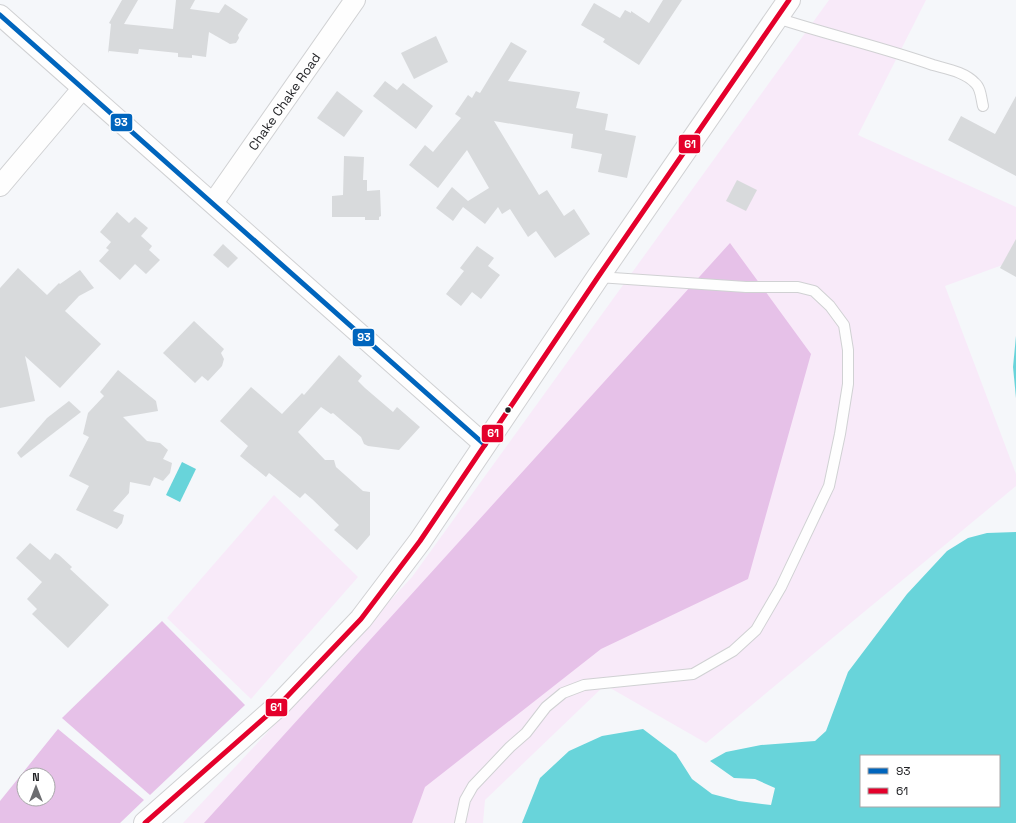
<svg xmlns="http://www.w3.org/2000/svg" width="1016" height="823" font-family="'Space Grotesk',sans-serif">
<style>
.green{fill:#f8eaf9}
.forest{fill:#e6c1e8;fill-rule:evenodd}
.water{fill:#68d4da;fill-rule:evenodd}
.building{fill:#d8dadc}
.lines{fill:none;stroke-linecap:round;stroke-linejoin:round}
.service-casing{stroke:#d0d1d3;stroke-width:12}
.minor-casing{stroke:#d0d1d3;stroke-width:22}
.tertiary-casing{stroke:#d0d1d3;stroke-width:24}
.service{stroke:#fefefe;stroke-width:10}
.minor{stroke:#fefefe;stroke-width:20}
.tertiary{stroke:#fefefe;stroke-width:22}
.bus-1-casing{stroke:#fff;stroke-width:8}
.bus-2-casing{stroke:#fff;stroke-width:8}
.bus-1{stroke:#0065bd;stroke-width:5}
.bus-2{stroke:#e4002b;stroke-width:5}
.bus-dot{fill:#222326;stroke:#fff;stroke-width:1.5}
.labels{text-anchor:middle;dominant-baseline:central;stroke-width:4;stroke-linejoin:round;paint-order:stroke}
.street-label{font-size:13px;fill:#222326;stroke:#fff}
.line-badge{stroke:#fff;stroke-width:1.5}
.badge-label{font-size:11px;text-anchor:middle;font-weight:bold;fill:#fff}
</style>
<rect width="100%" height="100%" fill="#f5f7fa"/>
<g class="green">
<polygon points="829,0 926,0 858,135 1016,207 1016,260 945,286 1016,474 1016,486 706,743 605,685 485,800 483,823 183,823 412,577"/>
<polygon points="274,495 358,577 251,699 167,618"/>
</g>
<g class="forest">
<polygon points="730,243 811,354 748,579 601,649 425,787 412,823 204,823"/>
<polygon points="162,621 245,705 150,795 62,718"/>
<path d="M58,729L144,800L120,823H0V801ZM24,775H48V799H24Z"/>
</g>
<g class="water">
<polygon points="1016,336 1016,398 1013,367"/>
<polygon points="182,462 196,469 180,502 166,495"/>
<path d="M1016,532V823H522L540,778L569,751L602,736L643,729L676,754L692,779L712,794L739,801L771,805L775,788L755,779L734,778L710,761L726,752L761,745L815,741L826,731L848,672L907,594L947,551L968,538L987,533ZM861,756H999V806H861Z"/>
</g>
<g class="building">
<polygon points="122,0 138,0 124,24 173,29 176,0 195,0 190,9 219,13 225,4 248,19 238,35 239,38 236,43 230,44 209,32 206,57 192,55 192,58 178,57 178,53 139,49 138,54 109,51 108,53 111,24 109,23"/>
<polygon points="663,0 682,0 639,65 603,42 605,39 581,25 594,3 620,18 625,10 631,13 631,11 649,23"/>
<polygon points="436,36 448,62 414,79 401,53"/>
<polygon points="511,42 527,51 508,81 580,92 576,108 608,114 605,130 636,136 627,178 598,172 602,154 571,148 573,134 494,121 539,195 547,190 564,216 574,209 590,234 555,258 536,231 528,237 510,209 502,214 498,207 485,224 463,207 453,221 436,208 452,187 468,201 489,188 467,150 438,188 409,165 425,145 433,152 461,118 455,114 468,95 472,98 476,91 480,93"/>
<polygon points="385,81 397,90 403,83 433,106 416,129 373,96"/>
<polygon points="337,91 363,111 344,137 317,118"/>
<polygon points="1016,96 1016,176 948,140 961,116 995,134"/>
<polygon points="344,156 364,157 363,180 367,180 367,191 380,190 381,216 379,217 379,220 365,220 365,217 332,217 332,196 343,195"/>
<polygon points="737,180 757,190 746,211 726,201"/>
<polygon points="117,212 129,223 135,217 148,228 141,236 152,246 149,250 160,260 146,274 135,264 120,280 99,261 109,250 106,248 111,242 100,232"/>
<polygon points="1016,239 1016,277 1000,268"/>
<polygon points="223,244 238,258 228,268 213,255"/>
<polygon points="477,246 494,258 488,266 500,275 481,299 472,292 461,306 446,294 464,271 460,268"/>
<polygon points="18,268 47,295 59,283 60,284 80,270 94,288 79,296 65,311 101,344 60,388 25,356 35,401 0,408 0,288"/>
<polygon points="194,321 224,349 221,353 224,359 222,366 208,381 202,376 195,383 163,353"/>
<polygon points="339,355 362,376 358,381 365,388 393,412 397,407 420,427 399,450 368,446 364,444 361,437 333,413 331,414 321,407 298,432 325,460 334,460 336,467 363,491 370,492 370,535 357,550 334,530 339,525 312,499 305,493 300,498 269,473 266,477 240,456 248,446 220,421 251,387 282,414 302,393 304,395"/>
<polygon points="118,370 156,401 158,411 123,417 147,441 160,443 168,450 163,459 172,463 170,473 163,481 154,477 150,486 130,482 129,493 113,511 124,515 122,523 117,529 76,510 89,486 69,476 89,437 83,434 88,413 104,396 100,392"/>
<polygon points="69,401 81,412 21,458 17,453 47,418"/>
<polygon points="30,543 50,560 55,553 59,555 72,567 70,569 109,605 68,648 32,614 37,609 27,599 42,582 16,558"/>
</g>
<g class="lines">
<g class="service-casing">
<g id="service">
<path d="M777,18C829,35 882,47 933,65C947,69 965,72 975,83C981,88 981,98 983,106"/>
<polyline points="460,823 465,800 473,786 510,747 526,733 546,707 563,693 584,685 693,674 733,651 756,630 781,587 829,486 840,434 848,384 848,350 844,325 830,306 814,291 798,287 746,287 598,277"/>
</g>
</g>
<g class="minor-casing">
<g id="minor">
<polyline points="0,15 485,445"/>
<polyline points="0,186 82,89"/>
<path id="s1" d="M213,203L355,0"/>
</g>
</g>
<g class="tertiary-casing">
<polyline id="tertiary" points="145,823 279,705 361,619 420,541 598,277 789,0"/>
</g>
<use href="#service" class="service"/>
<use href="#minor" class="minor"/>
<use href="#tertiary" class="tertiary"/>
<g class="bus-1-casing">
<polyline id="bus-1" points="0,15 485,445"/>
</g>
<g class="bus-2-casing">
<polyline id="bus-2" points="145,823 279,705 361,619 420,541 598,277 789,0"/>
</g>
<use href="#bus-1" class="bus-1"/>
<use href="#bus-2" class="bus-2"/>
</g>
<circle class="bus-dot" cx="508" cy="410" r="3.5"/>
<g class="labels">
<g class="street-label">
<text stroke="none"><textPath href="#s1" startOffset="124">Chake Chake Road</textPath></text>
</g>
</g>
<g class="line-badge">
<rect x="110" y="113" width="23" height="19" rx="4" fill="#0065bd"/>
<rect x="678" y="134" width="23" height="20" rx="4" fill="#e4002b"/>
<rect x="352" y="328" width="23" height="19" rx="4" fill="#0065bd"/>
<rect x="481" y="424" width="23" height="19" rx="4" fill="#e4002b"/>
<rect x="265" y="698" width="23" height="19" rx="4" fill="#e4002b"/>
</g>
<g class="badge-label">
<text x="121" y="126">93</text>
<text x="690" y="148">61</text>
<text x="364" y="341">93</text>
<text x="493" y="437">61</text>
<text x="276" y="711">61</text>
</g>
<rect x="860" y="755" width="140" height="52" fill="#ffffff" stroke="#a7a7a8"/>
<rect x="868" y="768" width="20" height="6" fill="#0065bd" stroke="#a7a7a8"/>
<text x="896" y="775" font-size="12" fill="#222326">93</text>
<rect x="868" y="788" width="20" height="6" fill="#e4002b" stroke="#a7a7a8"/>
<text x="896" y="795" font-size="12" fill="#222326">61</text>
<g transform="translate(36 787)"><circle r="19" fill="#ffffff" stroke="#a7a7a8"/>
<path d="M0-3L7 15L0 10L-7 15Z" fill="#6c6d70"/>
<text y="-6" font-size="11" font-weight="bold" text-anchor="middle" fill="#222326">N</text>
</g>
</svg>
